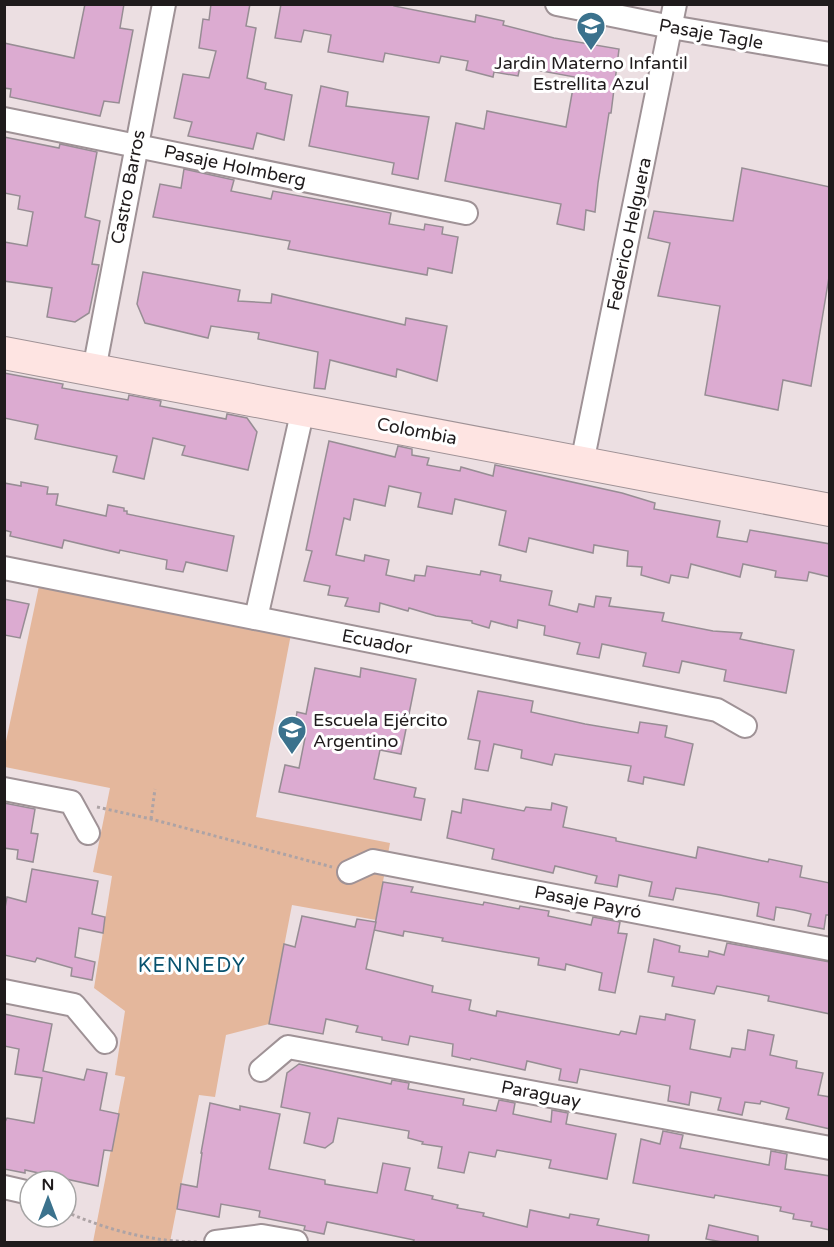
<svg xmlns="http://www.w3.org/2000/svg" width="834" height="1247" font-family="'Varela Round',sans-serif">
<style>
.green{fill:#e4b79c}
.building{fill:#dcabd1;stroke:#978d94;stroke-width:1.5}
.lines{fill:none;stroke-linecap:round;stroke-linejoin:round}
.street-casing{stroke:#9f9296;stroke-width:26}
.secondary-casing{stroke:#9f9296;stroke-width:34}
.path{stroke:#ada3a5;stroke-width:3;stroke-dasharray:3 3;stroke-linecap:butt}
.street{stroke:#fff;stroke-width:22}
.secondary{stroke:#fee4e2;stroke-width:32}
.labels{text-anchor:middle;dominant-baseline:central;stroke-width:6;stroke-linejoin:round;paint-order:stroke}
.street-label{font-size:18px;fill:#1f1b1c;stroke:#fff}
.poi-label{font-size:18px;fill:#1f1b1c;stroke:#fff}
.neighbourhood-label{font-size:20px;letter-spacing:1.5px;fill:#08526e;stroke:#fff}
</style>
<rect width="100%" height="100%" fill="#ecdfe2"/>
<polygon class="green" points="39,586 291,634 256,817 390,843 376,920 292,905 269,1024 226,1035 215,1097 199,1095 170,1242 93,1242 125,1077 115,1075 125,1011 94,988 112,876 93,872 110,788 5,767 5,746"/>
<g class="building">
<polygon points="85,4 124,4 120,28 133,30 119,103 104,101 100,116 10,97 11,89 4,88 4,43 74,58"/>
<polygon points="211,4 250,4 246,26 256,28 247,78 266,83 265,89 292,95 284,140 257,133 253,149 188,136 192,122 174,118 183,74 209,78 216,51 199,48 203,19 209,20"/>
<polygon points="281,4 394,4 394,6 475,22 476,15 504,21 503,25 554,38 619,49 611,113 609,113 598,183 595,212 586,210 584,230 557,224 561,204 445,181 456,123 484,129 487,111 566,127 575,77 520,67 518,76 494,72 493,77 466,70 468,61 441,56 439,63 385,53 383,62 328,52 331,35 304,30 301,42 275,38"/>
<polygon points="321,86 348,92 346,106 429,117 418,179 392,174 394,163 309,146"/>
<polygon points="4,137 59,148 60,144 97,152 85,217 100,221 92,264 99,265 89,313 75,322 47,317 52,288 4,281 4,242 27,246 33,212 18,209 20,196 4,193"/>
<polygon points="742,168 830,187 830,271 811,386 783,380 778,410 705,395 720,306 658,296 670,243 648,238 654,211 733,221"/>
<polygon points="184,169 234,180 231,191 271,199 273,191 391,213 389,224 424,230 425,224 443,227 442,234 458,237 452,273 428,268 427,275 315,254 288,249 290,241 153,217 160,184 181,188"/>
<polygon points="143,272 240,290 238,301 271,303 272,294 405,325 406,318 447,326 437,381 397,369 396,377 330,360 325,389 314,388 318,352 258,339 259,333 211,326 208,338 145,323 137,304"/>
<polygon points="4,373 63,384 62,388 128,400 129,395 161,401 160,406 226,419 227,414 247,418 257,432 248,470 182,455 185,446 153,438 144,479 113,472 117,456 35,439 38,425 4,418"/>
<polygon points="329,441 395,457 398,446 412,449 412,455 429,458 427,465 460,471 461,467 493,476 495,465 622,493 655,503 654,509 720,521 717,537 747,542 750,530 830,544 830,577 809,572 807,581 775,577 776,571 743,564 740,577 691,564 688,578 671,575 669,583 641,575 642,567 627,566 628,551 594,545 593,553 529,538 526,552 499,545 506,511 455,499 452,514 418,507 421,493 389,486 385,506 354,499 350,520 344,518 336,555 364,561 365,555 389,560 386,575 414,581 415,575 425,576 427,566 480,575 481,571 501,575 500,581 552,591 549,605 577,612 579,604 594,607 596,596 611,598 609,606 664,613 662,621 713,631 742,633 740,639 794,650 786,693 724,681 726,670 682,661 679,673 643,666 646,653 602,644 599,658 577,654 580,643 544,635 545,626 518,620 517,628 491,621 489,628 472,623 472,621 436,616 409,608 408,611 380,603 379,612 345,606 348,598 328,595 330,586 304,581 312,551 306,550"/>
<polygon points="21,482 48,487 47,494 58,494 56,505 106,516 108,505 124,508 124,511 127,511 127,514 234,536 227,571 186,562 183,572 166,569 167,560 120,550 119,553 64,540 62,548 10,536 11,532 4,530 4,483 21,486"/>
<polygon points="4,599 29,604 20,638 4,635"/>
<polygon points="315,668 360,677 361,668 416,679 401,754 380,750 374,779 416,788 414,797 425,799 421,820 279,792 285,765 299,768 305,738 293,736 297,712 306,714"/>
<polygon points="478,691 533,701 531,712 585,724 638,733 640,722 667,726 665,737 693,744 684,785 644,777 643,784 628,781 631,766 555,754 552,765 521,758 522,750 494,744 488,771 475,769 480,741 468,739"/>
<polygon points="463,799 524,811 526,807 551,810 552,803 567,807 563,827 616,838 616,841 696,858 698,847 768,862 769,859 802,866 800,877 830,883 830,915 826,915 824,929 808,926 811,914 794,910 776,907 774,920 757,916 759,903 720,895 676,888 673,900 649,896 652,882 619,875 617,887 595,883 597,876 555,866 553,873 492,859 494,849 447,838 452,811 461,813"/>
<polygon points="4,803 35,809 31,833 38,834 33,862 17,859 18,850 4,848"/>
<polygon points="32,869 98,881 92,914 105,917 103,933 79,928 75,957 95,962 92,980 71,976 72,968 37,958 35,962 4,955 4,913 7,897 26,902"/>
<polygon points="383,882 413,887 411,892 483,905 484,902 519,909 520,906 549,911 548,916 591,925 593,917 620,922 618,933 627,934 615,993 599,990 602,973 566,964 565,970 538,965 539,958 442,941 443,938 404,931 403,936 374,930"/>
<polygon points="302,916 355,927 357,919 376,922 366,969 433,986 432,992 471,1000 469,1010 496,1016 497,1011 619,1035 621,1031 636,1034 640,1016 665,1020 666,1014 695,1020 690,1049 730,1057 732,1048 745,1050 748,1030 774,1035 770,1055 797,1061 796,1068 823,1073 818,1095 830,1097 830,1129 786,1119 789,1108 761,1101 760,1104 745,1102 742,1115 718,1110 721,1098 691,1092 689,1105 668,1101 670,1086 580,1069 577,1083 559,1080 561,1069 527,1061 525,1070 471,1058 470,1060 452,1056 453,1044 410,1036 408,1045 382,1040 382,1037 356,1032 358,1026 326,1019 323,1034 269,1024 284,944 295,947"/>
<polygon points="654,939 680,946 679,952 708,957 709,951 724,955 727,943 830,962 830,1014 768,1001 769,996 717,986 714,994 672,986 674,977 648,972"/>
<polygon points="4,1014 52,1024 43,1071 84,1080 87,1069 107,1073 100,1110 119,1114 112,1151 104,1150 98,1186 25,1170 25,1173 4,1169 4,1124 7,1118 34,1123 42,1078 15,1074 19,1049 4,1046"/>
<polygon points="299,1064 391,1084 392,1080 409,1083 408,1089 464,1099 463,1105 496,1111 499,1100 515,1103 513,1114 551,1122 552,1110 568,1113 566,1124 616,1134 607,1179 549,1168 551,1160 497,1150 495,1157 469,1152 464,1173 438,1168 442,1147 422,1144 423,1142 408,1138 409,1131 338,1118 333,1142 325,1148 304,1143 310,1113 281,1107 287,1073"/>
<polygon points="210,1103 240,1110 240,1106 280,1114 269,1169 325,1180 325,1184 377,1193 383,1163 410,1168 405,1190 433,1196 432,1199 458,1205 457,1208 484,1213 483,1216 527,1227 530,1210 569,1218 570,1214 599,1219 597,1225 649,1235 648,1242 413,1242 414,1240 327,1222 324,1234 304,1230 305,1226 259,1217 260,1211 221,1204 219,1217 177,1209 181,1184 197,1187 202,1153 201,1153"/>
<polygon points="663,1131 683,1135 680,1148 769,1165 771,1151 787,1154 785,1169 830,1176 830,1230 811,1226 812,1222 793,1219 794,1214 780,1211 781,1207 715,1195 714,1198 633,1183 641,1139 660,1144"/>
<polygon points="709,1225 758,1236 758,1242 722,1242 706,1239"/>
</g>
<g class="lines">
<g class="street-casing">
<g id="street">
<polyline points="557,4 671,27 830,54"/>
<polyline points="4,119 466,213"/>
<polyline points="94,370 164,4"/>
<polyline points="582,463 675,4"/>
<polyline points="4,568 717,710 745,726"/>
<polyline points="256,618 303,409"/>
<polyline points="4,789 71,802 88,833"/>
<polyline points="349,872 373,861 830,949"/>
<polyline points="4,991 74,1005 105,1042"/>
<polyline points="261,1070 288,1047 830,1148"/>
<polyline points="4,1187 30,1193"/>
<polyline points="216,1242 262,1236 296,1242"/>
</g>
</g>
<g class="secondary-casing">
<polyline id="secondary" points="4,353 830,510"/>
</g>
<g class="path">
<polyline points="97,807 151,819 332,867"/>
<polyline points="151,819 155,789"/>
<path d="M66,1212C108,1230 152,1242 198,1242"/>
</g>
<use href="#street" class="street"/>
<use href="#secondary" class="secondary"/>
</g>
<defs>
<g id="school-pin" transform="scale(1.5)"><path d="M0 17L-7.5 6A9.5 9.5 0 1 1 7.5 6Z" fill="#3b728d" stroke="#fff"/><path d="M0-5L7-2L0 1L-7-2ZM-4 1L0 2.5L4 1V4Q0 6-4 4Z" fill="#fff"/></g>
</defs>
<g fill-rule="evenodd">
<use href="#school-pin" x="591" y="26"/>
<use href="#school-pin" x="292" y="730"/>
</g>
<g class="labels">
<g class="street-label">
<text transform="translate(711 34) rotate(10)">Pasaje Tagle</text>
<text transform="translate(235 166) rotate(12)">Pasaje Holmberg</text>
<text transform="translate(128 187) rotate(-79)">Castro Barros</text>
<text transform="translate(629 234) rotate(-78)">Federico Helguera</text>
<text transform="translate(417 431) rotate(11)">Colombia</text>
<text transform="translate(377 642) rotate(11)">Ecuador</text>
<text transform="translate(588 902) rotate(11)">Pasaje Payró</text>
<text transform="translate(541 1094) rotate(11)">Paraguay</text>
</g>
<g class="poi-label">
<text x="591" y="63">Jardin Materno Infantil<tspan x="591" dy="21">Estrellita Azul</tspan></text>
<text x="313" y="720" text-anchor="start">Escuela Ejército<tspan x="313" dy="21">Argentino</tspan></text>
</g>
<g class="neighbourhood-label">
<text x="192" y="966">KENNEDY</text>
</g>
</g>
<rect width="834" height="1247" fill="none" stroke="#1f1b1c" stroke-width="12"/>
<g transform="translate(48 1199)"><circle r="28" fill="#ffffff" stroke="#a5a4a4" stroke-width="1.5"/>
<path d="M0-4.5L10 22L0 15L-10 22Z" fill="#3b728d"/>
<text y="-9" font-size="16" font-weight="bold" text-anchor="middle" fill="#1f1b1c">N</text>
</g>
</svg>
